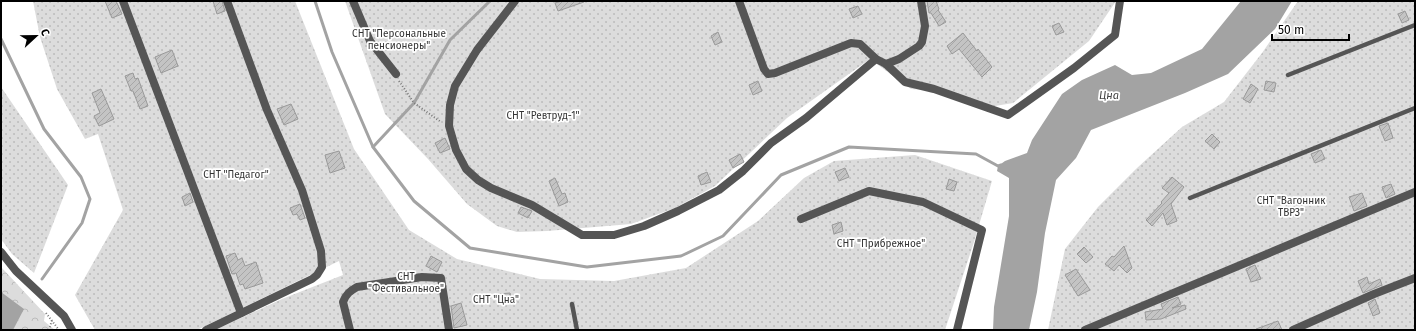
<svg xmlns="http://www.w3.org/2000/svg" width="1416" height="331" font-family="'Fira Sans',sans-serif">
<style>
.grass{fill:url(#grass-dots)}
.park{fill:url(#park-crowns)}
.water{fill:#a3a3a3}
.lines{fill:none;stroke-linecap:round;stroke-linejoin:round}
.stream{stroke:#a3a3a3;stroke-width:3}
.building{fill:url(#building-hatch);stroke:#999}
.path{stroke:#777;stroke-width:2;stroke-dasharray:1 2;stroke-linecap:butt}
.service{stroke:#555;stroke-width:4.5}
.minor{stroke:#555;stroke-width:8}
.labels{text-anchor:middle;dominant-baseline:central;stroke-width:3.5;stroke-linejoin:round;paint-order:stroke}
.park-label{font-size:10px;fill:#333;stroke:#fff}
.water-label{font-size:11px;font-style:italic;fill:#444;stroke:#fff}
</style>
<defs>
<pattern id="grass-dots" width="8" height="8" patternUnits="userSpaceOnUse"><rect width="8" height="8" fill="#dcdcdc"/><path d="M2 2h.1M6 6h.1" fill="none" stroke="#bbb" stroke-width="1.8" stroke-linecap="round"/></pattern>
<pattern id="park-crowns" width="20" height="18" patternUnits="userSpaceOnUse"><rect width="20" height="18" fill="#dcdcdc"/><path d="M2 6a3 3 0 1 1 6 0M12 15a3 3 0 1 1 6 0" fill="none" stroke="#bbb"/></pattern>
<pattern id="building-hatch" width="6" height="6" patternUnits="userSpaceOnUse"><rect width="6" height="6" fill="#c4c4c4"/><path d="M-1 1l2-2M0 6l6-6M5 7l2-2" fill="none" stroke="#a7a7a7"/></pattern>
</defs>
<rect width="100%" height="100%" fill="#fff"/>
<g class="grass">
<polygon points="33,1 295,1 354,149 409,230 457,259 540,279 614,281 686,268 758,221 804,178 834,161 915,155 992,181 974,242 945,330 215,330 282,299 343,275 339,261 197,330 95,330 75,295 123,210 98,134 85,139 57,89 40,37"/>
<polygon points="345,1 1116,1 1089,41 1013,103 995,106 975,105 943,91 911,89 870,59 787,118 715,186 675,208 631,224 547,231 517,232 497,226 467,204 428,159 385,114"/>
<polygon points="1298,1 1415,1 1415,330 1048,330 1065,249 1098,207 1137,168 1182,127 1224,102 1262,53"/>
<polygon points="1,87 68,185 34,273 12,254 1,239"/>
</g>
<polygon class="park" points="2,268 45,314 44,321 55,330 1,330"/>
<g class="water">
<polygon points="1241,1 1292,1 1275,29 1228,74 1185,93 1091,130 1076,158 1056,180 1045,233 1037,292 1029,330 993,330 994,307 1009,216 1009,178 997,171 998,166 1005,161 1027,153 1032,140 1062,94 1082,80 1115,65 1132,75 1151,73 1202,49"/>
<polygon points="1,292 24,309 13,330 1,330"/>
</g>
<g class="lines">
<g class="stream">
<polyline points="315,1 332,52 373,147 414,201 470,248 587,267 681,256 723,236 781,175 849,147 976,154 998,166 1001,165"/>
<polyline points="1,39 44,129 81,177 90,199 82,223 42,279"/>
<polyline points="373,147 414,103 450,40 490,1"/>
</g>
</g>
<g class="building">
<polygon points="105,1 116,1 122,14 112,18"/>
<polygon points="213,1 222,1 225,11 217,14"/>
<polygon points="562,1 583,1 584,2 558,11 555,3"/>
<polygon points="927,1 936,1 939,9 938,10 946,22 939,26 931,13 929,13"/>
<polygon points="858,6 862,14 853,18 849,9"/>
<polygon points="1405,11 1409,20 1402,23 1398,14"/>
<polygon points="1059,23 1064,32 1056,35 1052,26"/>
<polygon points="718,32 722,42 715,45 711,36"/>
<polygon points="963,33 977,51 978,49 992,67 982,77 959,49 952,54 947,46"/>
<polygon points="172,50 178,66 161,73 155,57"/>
<polygon points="133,73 135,79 138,78 148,106 140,109 133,91 131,91 125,76"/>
<polygon points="758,81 762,91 753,95 749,85"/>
<polygon points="1266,81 1276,83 1274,92 1264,90"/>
<polygon points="1251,84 1258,89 1250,103 1243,99"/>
<polygon points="101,89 114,119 99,126 94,116 100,113 92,93"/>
<polygon points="291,104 298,119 284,125 277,109"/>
<polygon points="1388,123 1393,138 1385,141 1379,126"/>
<polygon points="1212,134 1220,142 1214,149 1205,141"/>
<polygon points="445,138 450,149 440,153 435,143"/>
<polygon points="1321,150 1325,159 1315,163 1311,154"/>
<polygon points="339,151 345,168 330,173 325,155"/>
<polygon points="740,154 744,162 733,168 729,160"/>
<polygon points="845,168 849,177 839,181 835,172"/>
<polygon points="707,172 711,182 701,185 698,176"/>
<polygon points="1172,177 1184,187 1171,204 1177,221 1167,225 1163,213 1152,226 1146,220 1162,203 1161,202 1169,193 1162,188"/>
<polygon points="555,178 562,194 565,193 568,202 559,206 549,181"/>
<polygon points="949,179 957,182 954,191 946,189"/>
<polygon points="1391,184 1395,194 1386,198 1382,187"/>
<polygon points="190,193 193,202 185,206 182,197"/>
<polygon points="1362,193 1367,206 1354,211 1349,197"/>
<polygon points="300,204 305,218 300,220 297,214 293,215 290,208"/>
<polygon points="521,207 532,211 528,218 518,213"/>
<polygon points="841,222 843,231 834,234 832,225"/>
<polygon points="1124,246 1132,268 1127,273 1119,265 1114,271 1105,264 1112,256 1114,257"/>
<polygon points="1084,247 1093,257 1086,263 1077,254"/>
<polygon points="235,253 238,260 242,258 245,266 256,262 263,283 245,289 243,284 240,285 236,273 232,274 226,256"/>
<polygon points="431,256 442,262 437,272 426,266"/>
<polygon points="1255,265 1261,279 1251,282 1246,269"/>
<polygon points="1076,269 1090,290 1078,296 1065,275"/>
<polygon points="1367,277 1369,284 1380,279 1382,285 1363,293 1358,281"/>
<polygon points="510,293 511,301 499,302 498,294"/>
<polygon points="1178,297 1181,304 1172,308 1185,305 1186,309 1161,319 1146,320 1145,312 1163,309 1161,304"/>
<polygon points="1375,299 1380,313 1373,316 1368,303"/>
<polygon points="461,303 467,325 454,328 451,306"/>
<polygon points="1278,321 1282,330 1256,330 1256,329"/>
</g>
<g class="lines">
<g class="path">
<polyline points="399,81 414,103 441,122"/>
<polyline points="46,313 59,330"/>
<polyline points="49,330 52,320"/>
</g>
<g class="service">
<polyline points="1288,75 1415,25"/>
<polyline points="1190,198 1415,108"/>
<polyline points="572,304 577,330"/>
</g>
<g class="minor">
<polyline points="123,1 241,313"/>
<polyline points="353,1 370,41 396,74"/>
<polyline points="515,1 477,50 455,86 450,105 449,126 456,150 466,169 478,180 491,188 532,205 582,235 614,235 644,226 678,211 719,190 743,171 771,143 806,118 876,59"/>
<polyline points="739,1 764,69 768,74 775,73 851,43 860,44 876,59 886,64 905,82 934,89 1008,115 1074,68 1115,35 1120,1"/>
<polyline points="886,64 899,59 919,46 922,42 925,26 921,1"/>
<polyline points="801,219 869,191 923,202 982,230 957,330"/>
<polyline points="1,252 16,271 64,316 72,330"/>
<polyline points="206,330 312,279 317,275 322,267 321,251 302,190 267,110 227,1"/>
<path d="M350,330L343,302C346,294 350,291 357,287L422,277L441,278L449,330"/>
<polyline points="1085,330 1415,192"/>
<polyline points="1293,330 1374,294 1415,278"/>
</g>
</g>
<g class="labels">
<g class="park-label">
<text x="399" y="34">СНТ "Персональные<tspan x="399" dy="12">пенсионеры"</tspan></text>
<text x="543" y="116">СНТ "Ревтруд-1"</text>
<text x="236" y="175">СНТ "Педагог"</text>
<text x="1291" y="201">СНТ "Вагонник<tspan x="1291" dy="12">ТВРЗ"</tspan></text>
<text x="881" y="244">СНТ "Прибрежное"</text>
<text x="406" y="277">СНТ<tspan x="406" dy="12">"Фестивальное"</tspan></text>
<text x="496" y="300">СНТ "Цна"</text>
</g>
<g class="water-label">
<text x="1109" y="95">Цна</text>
</g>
</g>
<rect width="1416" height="331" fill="none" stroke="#000000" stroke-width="4"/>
<g transform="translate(36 36) rotate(68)" stroke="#ffffff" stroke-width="3" paint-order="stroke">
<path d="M0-3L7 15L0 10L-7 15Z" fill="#000000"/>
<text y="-6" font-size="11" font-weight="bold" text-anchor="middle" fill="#000000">С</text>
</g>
<path d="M1272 34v6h77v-6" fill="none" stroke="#000000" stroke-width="2"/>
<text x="1278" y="34" font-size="12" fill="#000000" stroke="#ffffff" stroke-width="3" paint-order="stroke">50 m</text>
</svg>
